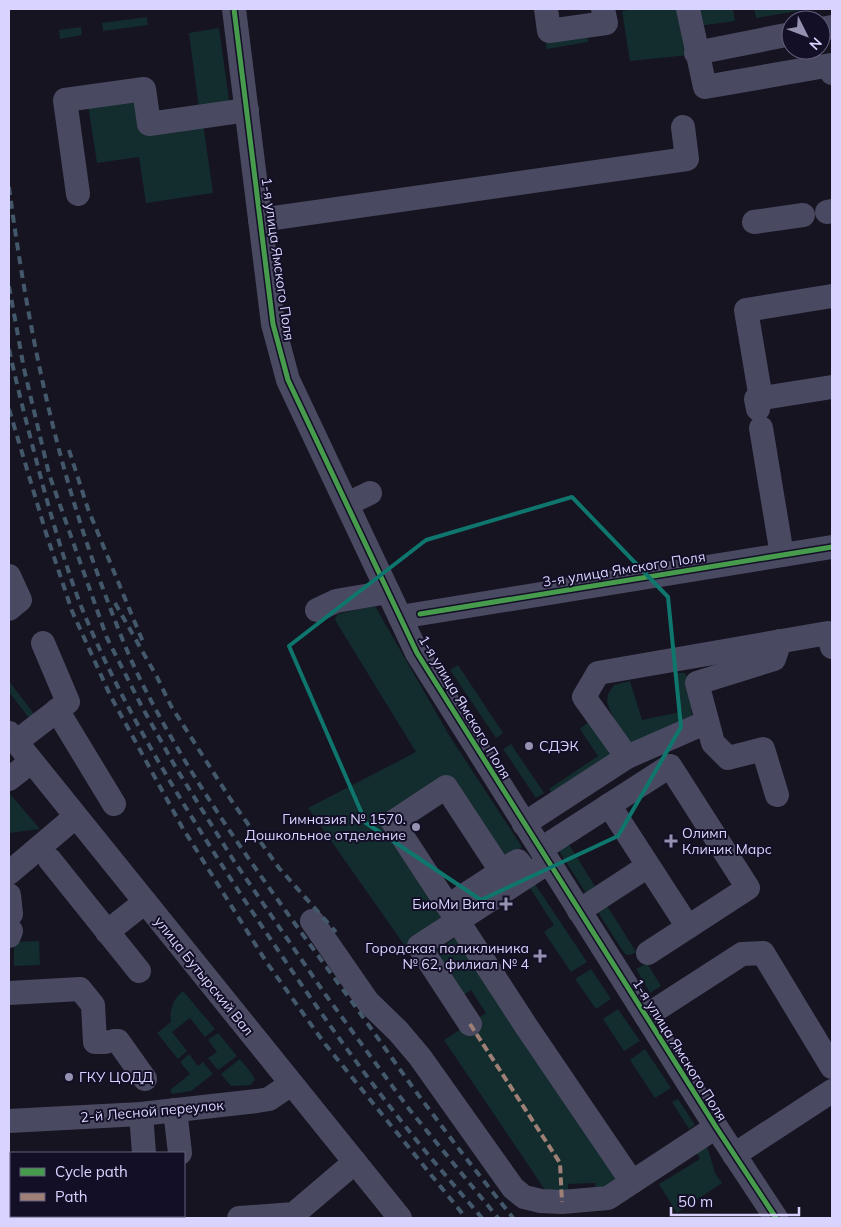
<svg xmlns="http://www.w3.org/2000/svg" width="841" height="1227" font-family="Mulish,sans-serif">
<style>
.green{fill:#132c2d}
.lines{fill:none;stroke-linecap:round;stroke-linejoin:round}
.minor{stroke:#4a4962;stroke-width:24}
.rail{stroke:#43596b;stroke-width:4;stroke-dasharray:8 6;stroke-linecap:butt}
.quiet{stroke:#9e8076;stroke-width:4;stroke-dasharray:8 4;stroke-linecap:butt}
.cycleway-casing{stroke:#130f26;stroke-width:8}
.cycleway{stroke:#469c4c;stroke-width:5}
.marked{fill:none;stroke:#0f766e;stroke-width:4;stroke-linejoin:round}
.poi-dot{fill:#9591b1;stroke:#130f26;stroke-width:2}
.labels{text-anchor:middle;dominant-baseline:central;stroke-width:4;stroke-linejoin:round;paint-order:stroke}
.street-label{font-size:14px;fill:#d9d4ff;stroke:#130f26}
.poi-label{font-size:14px;fill:#d9d4ff;stroke:#130f26;text-anchor:start}
</style>
<rect width="100%" height="100%" fill="#161421"/>
<g class="green">
<polygon points="634,9 733,9 735,21 684,28 689,55 630,61 622,11"/>
<polygon points="754,9 809,9 756,18"/>
<polygon points="147,17 148,25 103,31 102,23"/>
<polygon points="81,27 82,35 60,39 59,30"/>
<polygon points="219,28 230,107 199,108 189,33"/>
<polygon points="587,33 588,42 547,49 545,40"/>
<polygon points="136,98 141,131 203,123 213,193 146,203 139,157 97,163 88,105"/>
<polygon points="375,606 449,735 522,847 503,860 445,778 382,817 448,918 405,946 308,808 416,752 335,620 337,614"/>
<polygon points="458,665 503,733 496,738 450,670"/>
<polygon points="674,673 684,673 689,678 692,716 633,746 620,735 607,702 608,694 614,685 630,681 642,720 680,712"/>
<polygon points="9,681 34,714 29,718 9,692"/>
<polygon points="592,722 614,754 555,797 549,789 598,756 580,729 587,723"/>
<polygon points="511,744 544,793 536,798 503,749"/>
<polygon points="9,794 10,794 40,829 9,833"/>
<path d="M566,840L636,952C631,955 628,956 624,953L556,846Z"/>
<polygon points="535,884 587,962 571,972 544,932 554,925 530,888"/>
<polygon points="455,938 457,938 617,1179 596,1193 595,1183 568,1184 568,1195 549,1196 444,1040 486,1013 471,990 459,998 434,952"/>
<polygon points="39,941 40,965 14,966 14,942"/>
<polygon points="647,963 661,986 650,993 636,969"/>
<polygon points="591,969 611,999 596,1009 575,979"/>
<path d="M183,991L215,1029L205,1037L190,1018L172,1032L187,1051L178,1059L157,1033L171,1022C169,1010 173,999 183,991Z"/>
<polygon points="618,1009 640,1041 624,1051 603,1019"/>
<polygon points="218,1033 237,1056 218,1070 208,1058 217,1052 208,1040"/>
<polygon points="645,1049 671,1088 655,1098 630,1060"/>
<polygon points="189,1054 198,1066 203,1062 213,1074 191,1091 172,1094 170,1090 190,1074 180,1062"/>
<polygon points="240,1059 252,1074 255,1080 250,1085 231,1086 221,1074"/>
<polygon points="678,1099 695,1125 689,1129 672,1102"/>
<polygon points="706,1143 715,1173 722,1183 677,1213 659,1184 700,1159 695,1150"/>
</g>
<g class="lines">
<g class="minor">
<polyline points="234,9 273,324 288,380 417,653 716,1127 776,1218"/>
<polyline points="546,9 549,31 606,23 603,9"/>
<polyline points="688,9 705,87 831,65 832,73"/>
<polyline points="821,29 832,27"/>
<polyline points="696,53 791,34"/>
<polyline points="78,194 65,100 144,89 149,124 247,110"/>
<polyline points="827,212 832,211"/>
<polyline points="260,220 687,159 683,127"/>
<polyline points="754,222 803,215"/>
<polyline points="761,399 746,310 832,296"/>
<polyline points="758,409 756,399 832,387"/>
<polyline points="761,428 782,555"/>
<polyline points="347,504 370,493"/>
<polyline points="9,576 20,600 9,609"/>
<polyline points="317,610 336,601 388,592"/>
<polyline points="400,617 832,547"/>
<polyline points="57,710 114,804"/>
<polyline points="9,733 400,1218"/>
<polyline points="16,742 68,702 43,643"/>
<polyline points="627,757 584,697 598,673 828,633 832,647"/>
<polyline points="9,779 31,762"/>
<polyline points="777,795 763,749 728,758 713,743 697,683 774,659 780,641"/>
<polyline points="609,805 688,927"/>
<polyline points="524,824 627,757 707,722"/>
<polyline points="541,849 670,766 748,888 648,953"/>
<polyline points="50,860 139,971"/>
<polyline points="501,871 446,787 393,822 448,906 514,863 518,861 528,874"/>
<polyline points="9,873 75,817"/>
<polyline points="9,895 11,914"/>
<polyline points="448,906 526,1026 632,1182"/>
<polyline points="579,911 648,866"/>
<polyline points="312,921 368,1002 398,1031 420,1057 513,1188 524,1197 541,1201 562,1202 608,1198 716,1127"/>
<polyline points="107,932 145,902"/>
<polyline points="9,936 11,931"/>
<polyline points="9,993 80,989 93,1005 95,1042 105,1042"/>
<polyline points="646,1016 742,954 763,953 832,1067"/>
<polyline points="470,1024 419,946 541,867"/>
<polyline points="114,1041 118,1041 145,1079"/>
<polyline points="175,1110 180,1153"/>
<polyline points="141,1114 144,1153"/>
<polyline points="9,1121 141,1114 257,1101 269,1099 291,1084"/>
<polyline points="734,1155 832,1091"/>
<polyline points="142,1218 151,1218"/>
<polyline points="239,1218 294,1214 355,1162"/>
</g>
<g class="rail">
<path d="M9,187C27,323 54,457 102,586C115,621 128,656 145,689C198,793 269,888 338,983C372,1028 403,1076 438,1121C462,1154 488,1186 513,1218"/>
<polyline points="9,286 24,369 49,474 107,638 141,705 176,768 234,861 325,994 409,1109 498,1218"/>
<path d="M9,349C19,395 31,440 43,486C54,526 66,567 81,606C121,705 178,797 236,887C293,974 352,1060 417,1141C438,1167 460,1192 482,1218"/>
<polyline points="9,409 46,533 72,611 110,695 182,827 267,963 325,1044 466,1218"/>
<polyline points="69,450 88,509 143,642"/>
<polyline points="115,603 157,677 171,706 231,800 279,868 336,932"/>
</g>
<polyline class="quiet" points="470,1024 560,1163 562,1202"/>
<g class="cycleway-casing">
<g id="cycleway">
<polyline points="234,9 273,324 288,380 417,653 716,1127 776,1218"/>
<polyline points="420,614 832,547"/>
</g>
</g>
<use href="#cycleway" class="cycleway"/>
</g>
<path class="marked" d="M572,497L668,597L681,727L618,836L481,900L366,823L289,646L426,540Z"/>
<g class="poi-dot">
<circle cx="529" cy="746" r="5"/>
<circle cx="416" cy="827" r="5"/>
<path d="M668.5 833.5h5v5h5v5h-5v5h-5v-5h-5v-5h5z"/>
<path d="M503.5 896.5h5v5h5v5h-5v5h-5v-5h-5v-5h5z"/>
<path d="M537.5 948.5h5v5h5v5h-5v5h-5v-5h-5v-5h5z"/>
<circle cx="69" cy="1077" r="5"/>
</g>
<g class="labels">
<g class="street-label">
<text transform="translate(278 259) rotate(82)">1-я улица Ямского Поля</text>
<text transform="translate(624 569) rotate(-9)">3-я улица Ямского Поля</text>
<text transform="translate(465 707) rotate(59)">1-я улица Ямского Поля</text>
<text transform="translate(204 976) rotate(51)">улица Бутырский Вал</text>
<text transform="translate(680 1050) rotate(58)">1-я улица Ямского Поля</text>
<text transform="translate(152 1111) rotate(-5)">2-й Лесной переулок</text>
</g>
<g class="poi-label">
<text x="539" y="746">СДЭК</text>
<text x="406" y="819" text-anchor="end">Гимназия № 1570.<tspan x="406" dy="16">Дошкольное отделение</tspan></text>
<text x="682" y="833">Олимп<tspan x="682" dy="16">Клиник Марс</tspan></text>
<text x="495" y="904" text-anchor="end">БиоМи Вита</text>
<text x="529" y="948" text-anchor="end">Городская поликлиника<tspan x="529" dy="16">№ 62, филиал № 4</tspan></text>
<text x="79" y="1077">ГКУ ЦОДД</text>
</g>
</g>
<rect width="841" height="1227" fill="none" stroke="#d9d4ff" stroke-width="20"/>
<rect x="10" y="1152" width="175" height="65" fill="#130f26" stroke="#625e7d"/>
<rect x="20" y="1168" width="25" height="8" fill="#469c4c" stroke="#625e7d"/>
<text x="55" y="1177" font-size="15" fill="#d9d4ff">Cycle path</text>
<rect x="20" y="1193" width="25" height="8" fill="#9e8076" stroke="#625e7d"/>
<text x="55" y="1202" font-size="15" fill="#d9d4ff">Path</text>
<g transform="translate(806 35) rotate(132)"><circle r="24" fill="#130f26" stroke="#625e7d"/>
<path d="M0-4L9 19L0 12L-9 19Z" fill="#9591b1"/>
<text y="-8" font-size="14" font-weight="bold" text-anchor="middle" fill="#d9d4ff">N</text>
</g>
<path d="M671 1207v8h128v-8" fill="none" stroke="#d9d4ff" stroke-width="2.5"/>
<text x="678" y="1207" font-size="15" fill="#d9d4ff" stroke="#130f26" stroke-width="4" paint-order="stroke">50 m</text>
</svg>
